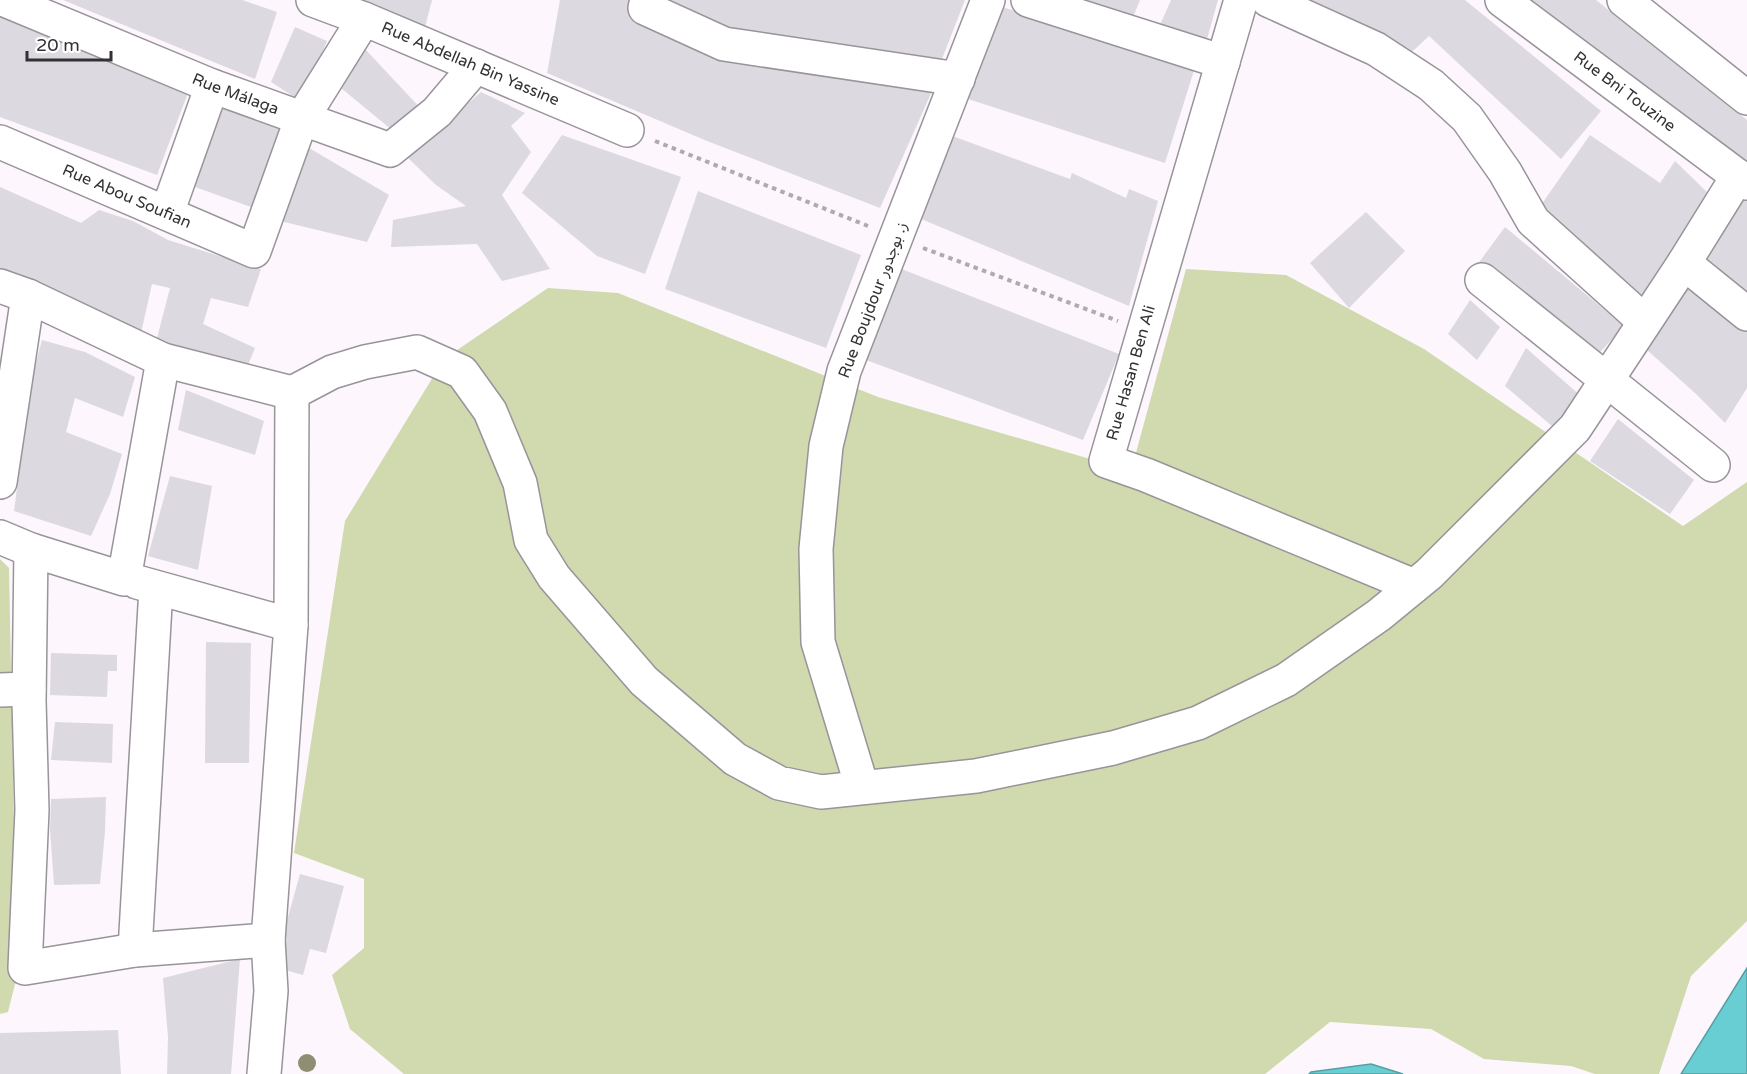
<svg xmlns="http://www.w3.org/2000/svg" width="1747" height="1074" font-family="'Varela Round','Noto Sans Arabic',sans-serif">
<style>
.green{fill:#d1d9ae}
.water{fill:#68ced4;stroke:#589fa4;stroke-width:1.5}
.building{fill:#dcd9e1}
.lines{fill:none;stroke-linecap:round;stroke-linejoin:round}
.minor-casing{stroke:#99939a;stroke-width:36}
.path{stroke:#afaaaf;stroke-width:4;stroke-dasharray:4.5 4.5;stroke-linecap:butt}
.minor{stroke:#fff;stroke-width:33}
.tree{fill:#8d8e72}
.labels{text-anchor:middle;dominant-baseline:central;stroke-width:4.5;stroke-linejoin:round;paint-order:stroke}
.street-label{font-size:16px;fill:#333133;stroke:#fff}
</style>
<rect width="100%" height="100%" fill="#fdf6fd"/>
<g class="green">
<polygon points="1186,269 1286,275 1424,349 1683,526 1747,482 1747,921 1691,976 1659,1074 1595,1074 1571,1066 1484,1059 1431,1029 1330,1022 1265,1074 404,1074 350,1029 332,975 364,948 364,879 294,853 345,521 444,359 548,288 618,293 878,397 1131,471"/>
<polygon points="0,559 9,568 17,976 8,1012 0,1014"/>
</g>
<g class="water">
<polygon points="1747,968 1747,1074 1681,1074"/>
<polygon points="1371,1064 1403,1074 1309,1074 1311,1072"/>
</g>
<g class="building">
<polygon points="63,0 242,0 277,12 255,79"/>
<polygon points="359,0 432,0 425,27"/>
<polygon points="560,0 635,0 720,53 933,89 880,208 707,141 547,73"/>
<polygon points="664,0 965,0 940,64 734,39"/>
<polygon points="1069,0 1140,0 1131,22"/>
<polygon points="1171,0 1218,0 1207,39 1160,25"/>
<polygon points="1303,0 1465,0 1601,111 1561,159 1429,36 1400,63"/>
<polygon points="1522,0 1596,0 1747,120 1747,174"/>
<polygon points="995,5 1196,64 1165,163 959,96"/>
<polygon points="0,15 188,93 157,175 0,117"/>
<polygon points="295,27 327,41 302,102 271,82"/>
<polygon points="365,49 423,111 398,135 335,83"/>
<polygon points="481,92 525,113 511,126 531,152 502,195 550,269 502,281 477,244 391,247 393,220 466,206 436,185 407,157"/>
<polygon points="213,103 283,129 251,207 181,182"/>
<polygon points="944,133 1070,179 1072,173 1126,198 1129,189 1158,201 1129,306 914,216"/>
<polygon points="562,135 681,177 645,274 597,256 522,193"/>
<polygon points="1590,135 1660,183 1675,161 1709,194 1641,305 1534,215"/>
<polygon points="304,145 389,195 367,242 276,220"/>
<polygon points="0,187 81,223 99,210 133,221 168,240 261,269 248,307 211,298 203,324 255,348 243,377 157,338 170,288 152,284 141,333 0,272"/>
<polygon points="1747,187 1747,302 1697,261"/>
<polygon points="698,191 861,255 826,348 665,289"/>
<polygon points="1366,212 1405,251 1349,308 1310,263"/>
<polygon points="1505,227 1624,326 1593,360 1477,265"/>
<polygon points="899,268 1119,354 1083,440 866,360"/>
<polygon points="1687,281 1711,304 1747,331 1747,388 1725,423 1695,393 1637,341"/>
<polygon points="1470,300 1500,327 1477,360 1448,334"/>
<polygon points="42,340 85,352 135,377 123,417 75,398 66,432 122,454 110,494 91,536 14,511 31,381"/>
<polygon points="1526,348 1582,397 1560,433 1505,386"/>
<polygon points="186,390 264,421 255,455 178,430"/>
<polygon points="1618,419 1694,480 1670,514 1590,461"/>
<polygon points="170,476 212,486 198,570 148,556"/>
<polygon points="206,642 251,643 249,763 205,763"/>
<polygon points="51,653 117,655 117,671 108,671 107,697 50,695"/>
<polygon points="55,722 113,724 112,763 51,760"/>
<polygon points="106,797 105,832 100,884 54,885 50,829 51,799"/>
<polygon points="300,874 344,886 326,953 310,949 303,975 274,967"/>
<polygon points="240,959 231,1074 167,1074 168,1037 163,978"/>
<polygon points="118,1030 121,1074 0,1074 0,1033"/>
</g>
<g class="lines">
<g class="minor-casing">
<g id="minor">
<path id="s1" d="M5,0L212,86L390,150L437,112L476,66"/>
<path id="s2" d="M313,0L364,19L627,130"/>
<polyline points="647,0 645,8 724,44 958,79"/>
<polyline points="1028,0 1223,62"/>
<polyline points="1241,0 1106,461 1146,475 1414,586"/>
<polyline points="1268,0 1376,49 1431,85 1467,118 1505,172 1533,221 1644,321"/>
<path id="s3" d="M1502,0L1747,183"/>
<polyline points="1624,0 1747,98"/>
<path id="s4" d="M0,142L254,251L301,120L364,19"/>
<polyline points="167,213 212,86"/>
<polyline points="1684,263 1747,314"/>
<polyline points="1482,280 1713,465"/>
<polyline points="0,286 28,296 163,360 292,393 291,625 268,940 271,991 264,1074"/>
<polyline points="292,393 332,372 365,362 417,352 462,372 490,411 520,483 531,540 554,577 644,681 735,759 779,783 821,792 976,776 1113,748 1198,723 1286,680 1379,615 1429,574 1575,428 1684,263 1738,176"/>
<polyline points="0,482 28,296"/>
<polyline points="0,537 31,550 124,579 163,360"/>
<polyline points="31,550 29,701 32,810 25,968 135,950 268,940"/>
<polyline points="137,582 291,625"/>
<polyline points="0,690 29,689"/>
<polyline points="862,787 818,642 816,549 826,446 844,371 988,0"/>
<polyline points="135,950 156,588"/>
</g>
</g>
<g class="path">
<polyline points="655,141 868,226"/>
<polyline points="923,248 1118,321"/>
</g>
<use href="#minor" class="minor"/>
</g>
<circle class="tree" cx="307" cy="1063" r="9"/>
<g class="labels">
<g class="street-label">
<text stroke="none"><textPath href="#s2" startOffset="170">Rue Abdellah Bin Yassine</textPath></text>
<text stroke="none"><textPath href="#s3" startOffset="153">Rue Bni Touzine</textPath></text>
<text stroke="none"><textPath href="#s1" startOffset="249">Rue Málaga</textPath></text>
<text stroke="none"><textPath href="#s4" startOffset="138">Rue Abou Soufian</textPath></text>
<text transform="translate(873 300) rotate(-69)">Rue Boujdour ز. بوجدور</text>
<text transform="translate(1131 373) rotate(-74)">Rue Hasan Ben Ali</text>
</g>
</g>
<path d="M27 51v9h84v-9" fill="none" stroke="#333133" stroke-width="3"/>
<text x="36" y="51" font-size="18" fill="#333133" stroke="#ffffff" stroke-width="4.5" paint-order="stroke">20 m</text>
</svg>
